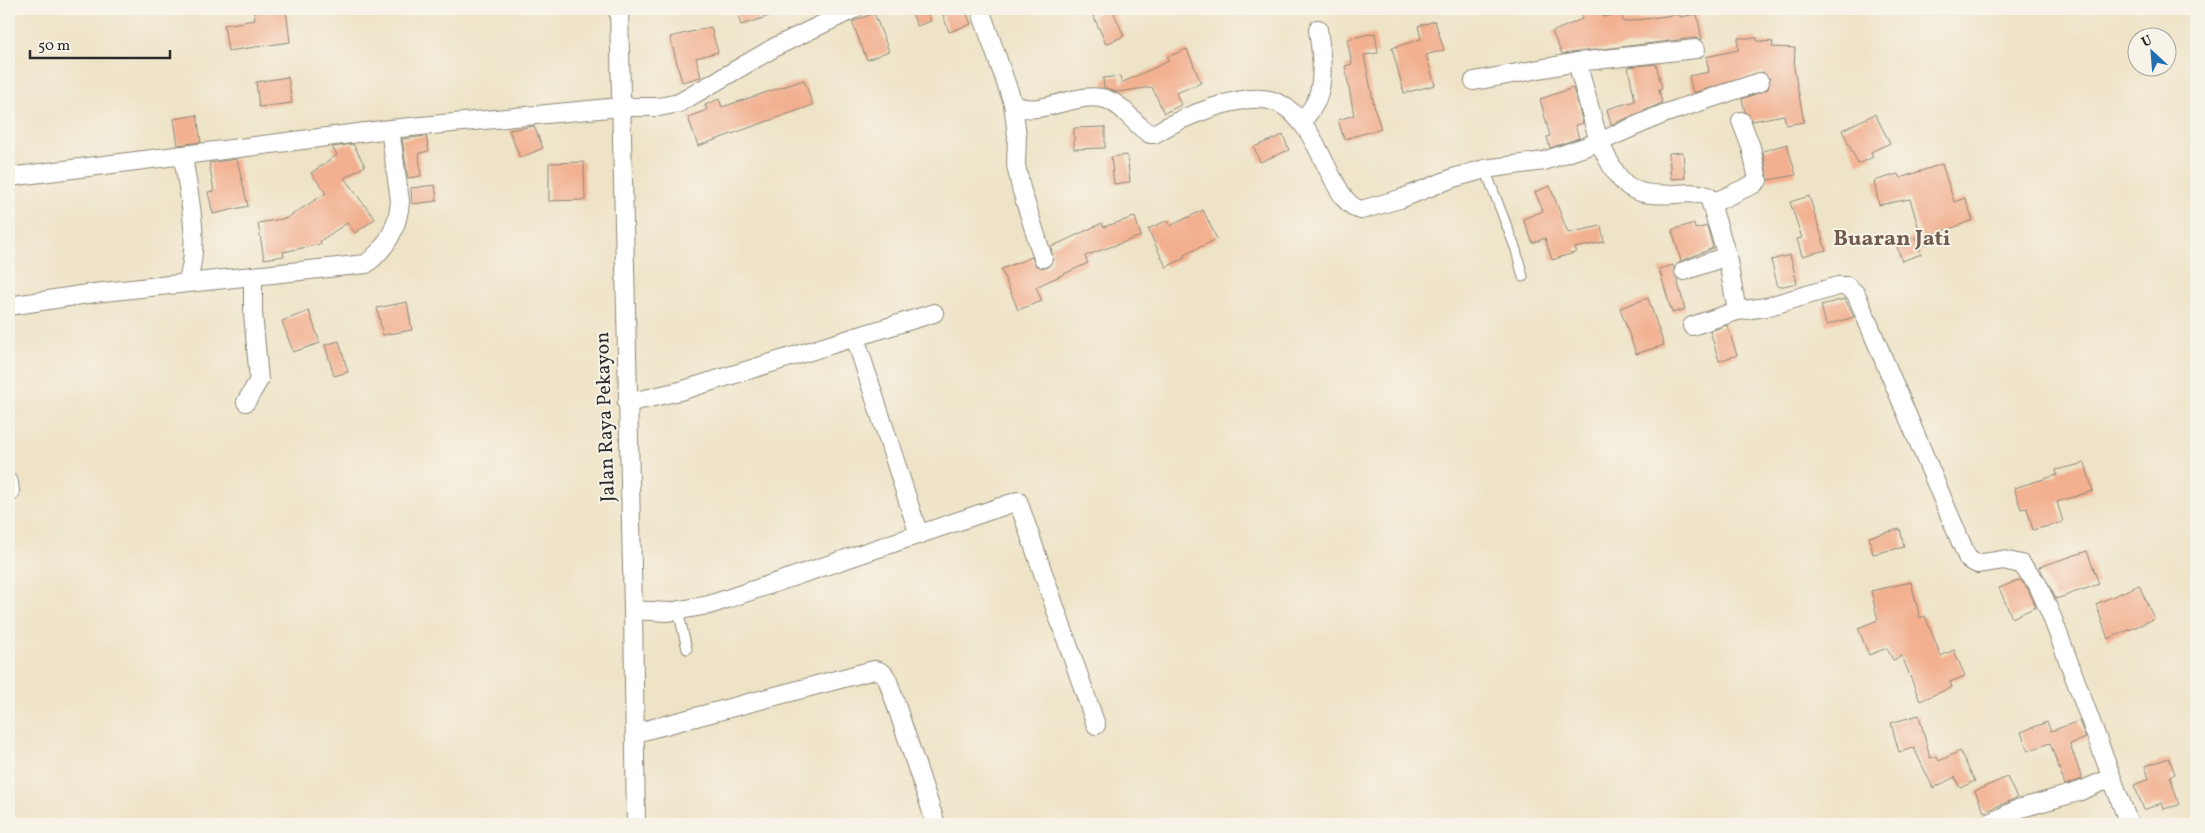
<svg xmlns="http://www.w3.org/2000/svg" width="2205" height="833" font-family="Vollkorn,serif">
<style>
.building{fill:#f2b090}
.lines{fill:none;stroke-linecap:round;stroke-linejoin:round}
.lane-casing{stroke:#8c8778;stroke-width:11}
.street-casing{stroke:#8c8778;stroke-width:20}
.lane{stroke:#fff;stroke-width:9}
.street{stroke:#fff;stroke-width:18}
.labels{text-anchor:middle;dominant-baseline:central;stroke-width:4;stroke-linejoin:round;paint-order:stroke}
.street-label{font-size:20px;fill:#2b2b2b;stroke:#f7f3e8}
.quarter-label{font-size:22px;font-weight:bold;fill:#715a4e;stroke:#f7f3e8}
</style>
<rect width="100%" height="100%" fill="#f7f3e8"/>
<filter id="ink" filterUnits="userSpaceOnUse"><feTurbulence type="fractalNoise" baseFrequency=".02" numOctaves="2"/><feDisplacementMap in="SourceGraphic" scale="10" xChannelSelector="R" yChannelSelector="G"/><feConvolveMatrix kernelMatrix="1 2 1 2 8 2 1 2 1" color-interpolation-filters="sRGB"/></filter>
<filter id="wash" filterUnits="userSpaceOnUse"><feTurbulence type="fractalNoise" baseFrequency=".0096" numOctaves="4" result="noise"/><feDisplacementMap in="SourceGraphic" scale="20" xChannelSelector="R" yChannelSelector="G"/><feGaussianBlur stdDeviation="1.12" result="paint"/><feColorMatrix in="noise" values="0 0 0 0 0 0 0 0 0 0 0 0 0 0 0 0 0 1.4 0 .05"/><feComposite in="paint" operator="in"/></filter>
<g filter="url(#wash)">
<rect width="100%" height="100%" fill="#eee3c6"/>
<g id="blocks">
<g class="building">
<polygon points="254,9 286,9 290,42 228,51 224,25 255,20"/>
<polygon points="736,9 782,9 782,12 741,25"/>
<polygon points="911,9 926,9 931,21 917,26"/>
<polygon points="960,9 965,9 971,24 949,32 943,15"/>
<polygon points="1106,9 1112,9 1124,36 1106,44 1093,15"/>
<polygon points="1601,9 1603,17 1622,14 1623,22 1680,14 1680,17 1697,14 1702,40 1695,38 1562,54 1552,32 1582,19 1581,14"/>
<polygon points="874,13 889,51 867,60 852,22"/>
<polygon points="1435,21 1444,50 1426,55 1435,85 1404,93 1392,48 1421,39 1418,26"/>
<polygon points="711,27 718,52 696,58 701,77 682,82 670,37"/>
<polygon points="1375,33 1378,53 1364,55 1375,110 1381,129 1344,139 1338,120 1354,115 1345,66 1352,64 1347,39"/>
<polygon points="1738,38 1757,38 1757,41 1773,42 1772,47 1795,48 1794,68 1804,122 1786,125 1784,115 1752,121 1745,112 1742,99 1768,89 1770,79 1763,72 1693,93 1689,76 1709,72 1706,57 1738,50"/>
<polygon points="1187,49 1201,83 1176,93 1181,105 1164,113 1152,87 1117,92 1104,88 1103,78 1120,76 1121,83 1169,61 1167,57"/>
<polygon points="1656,64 1662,88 1659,89 1662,103 1611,125 1607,109 1635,101 1628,67"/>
<polygon points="288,77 292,103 259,107 256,82"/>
<polygon points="804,80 813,105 698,146 688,117 707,110 705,105 719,99 722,107"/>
<polygon points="1573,88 1583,123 1575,125 1579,138 1550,148 1547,137 1550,136 1540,99"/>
<polygon points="1875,114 1890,143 1871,152 1873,157 1858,164 1842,130"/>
<polygon points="197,115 201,142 178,145 174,119"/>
<polygon points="534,126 543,148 520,158 509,130"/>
<polygon points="1105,127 1105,148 1074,149 1074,128"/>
<polygon points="1283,135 1289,150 1260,162 1254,147"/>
<polygon points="426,136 429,151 419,153 421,176 408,178 402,139"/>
<polygon points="353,144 365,166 344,178 375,219 355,233 347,223 320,241 321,244 283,252 284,256 264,259 258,223 287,218 326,193 311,173 337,155 332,147"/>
<polygon points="1787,144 1796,175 1768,180 1763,151"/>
<polygon points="1683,152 1685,178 1671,179 1669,153"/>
<polygon points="1127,155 1130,182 1114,184 1111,157"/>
<polygon points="237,159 248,206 213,214 208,192 214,191 209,163"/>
<polygon points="584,162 585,200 549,201 549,163"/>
<polygon points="1942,164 1954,202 1965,198 1973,220 1936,234 1938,241 1924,245 1910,199 1879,205 1874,181 1898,174 1900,178"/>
<polygon points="435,185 437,201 412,204 411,188"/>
<polygon points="1550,186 1568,233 1601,226 1604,242 1575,248 1577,252 1552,260 1545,238 1533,243 1523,219 1543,211 1535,192"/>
<polygon points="1809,196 1826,250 1802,256 1797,239 1802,238 1790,202"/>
<polygon points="1203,210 1217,239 1184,255 1185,258 1166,267 1148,229 1168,220 1170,226"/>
<polygon points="1135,217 1141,236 1085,256 1088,263 1036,287 1042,301 1018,310 1001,269 1032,257 1036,266 1047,268 1053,260 1051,247 1102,223 1103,227"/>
<polygon points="1694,223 1695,229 1707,226 1713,248 1681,261 1672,230"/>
<polygon points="1915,237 1921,254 1902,261 1896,244"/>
<polygon points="1790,255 1797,283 1778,287 1771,260"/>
<polygon points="1673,265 1685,309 1672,313 1659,269"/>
<polygon points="1648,298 1664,345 1636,354 1620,308"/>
<polygon points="1845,299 1854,317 1826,325 1821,305"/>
<polygon points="407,302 412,330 383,335 377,308"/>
<polygon points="309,311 320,343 293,352 282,321"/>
<polygon points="1727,325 1737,355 1719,361 1710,331"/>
<polygon points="339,341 348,372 334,376 325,345"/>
<polygon points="2085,463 2093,491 2057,502 2063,522 2033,530 2027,508 2021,509 2014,488 2057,475 2056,470"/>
<polygon points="1900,529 1904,547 1873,554 1869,537"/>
<polygon points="2087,551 2099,584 2056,599 2039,567"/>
<polygon points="2020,580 2028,589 2036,607 2012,618 1999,588"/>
<polygon points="1911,582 1920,618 1925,616 1941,656 1954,650 1965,676 1950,682 1952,687 1920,701 1902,656 1893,660 1887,648 1869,655 1858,628 1878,620 1871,591"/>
<polygon points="2139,585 2154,619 2108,639 2096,604"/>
<polygon points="1919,715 1930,758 1937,756 1939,761 1960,751 1975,781 1960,788 1955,777 1933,788 1914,748 1899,752 1891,723"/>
<polygon points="2079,721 2086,738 2070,744 2082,779 2065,785 2050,743 2028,751 2021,732 2047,722 2051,731"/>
<polygon points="2169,758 2175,774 2170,776 2179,805 2163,809 2161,803 2144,810 2134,785 2149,779 2145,766"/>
<polygon points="2007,777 2017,798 1984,812 1975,791"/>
</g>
</g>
</g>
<g filter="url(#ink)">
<use href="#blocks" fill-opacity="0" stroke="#8c8778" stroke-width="1"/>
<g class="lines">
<g class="lane-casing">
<g id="lane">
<polyline points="1485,169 1516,250 1523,277"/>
<polyline points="678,610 687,649"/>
</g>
</g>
<g class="street-casing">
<g id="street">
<polyline points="619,9 633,610 636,824"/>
<polyline points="980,9 1013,103 1017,136 1016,165 1021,188 1043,258"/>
<polyline points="1696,49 1577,62 1599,142 1663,114 1760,82"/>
<polyline points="1474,81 1577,62"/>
<path d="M1013,103C1036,121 1078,88 1108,100C1125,106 1134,125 1150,134H1154C1180,118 1243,91 1273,101C1283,104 1293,112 1300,121C1314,136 1322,159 1332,177C1339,190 1346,206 1361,210L1400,199L1453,178L1485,169L1544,161L1599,142C1620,183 1626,198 1675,194C1686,193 1699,192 1709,197L1727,256L1737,311"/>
<path d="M1302,122C1307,115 1314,107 1317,99C1325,78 1321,51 1318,29"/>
<path d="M183,156C189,198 201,241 187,283"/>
<polyline points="9,177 390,129 620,107 659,107 679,103 777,46 854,9"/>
<polyline points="1713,203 1754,184 1758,180 1751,147 1741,121"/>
<polyline points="1684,271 1727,256"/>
<polyline points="9,306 94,293 253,276"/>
<polyline points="1692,326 1737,311 1766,307 1838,286 1847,286 1856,294 1968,559 1977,564 2003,560 2021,564 2037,583 2052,617 2129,824"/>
<polyline points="855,337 919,535"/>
<path d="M246,402L259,380L253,313V276L366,264C387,248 398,228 400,201L390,129"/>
<polyline points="627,403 680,391 934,313"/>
<polyline points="9,483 10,493"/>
<polyline points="633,610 668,612 709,605 1018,501 1096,725"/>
<path d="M635,733L874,670C882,671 885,674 888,681L936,824"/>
<polyline points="1988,824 2018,809 2078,792 2111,778"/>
</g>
</g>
<use href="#lane" class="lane"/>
<use href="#street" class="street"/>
</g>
</g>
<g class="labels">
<g class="street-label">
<text transform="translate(606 417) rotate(-92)">Jalan Raya Pekayon</text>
</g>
<g class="quarter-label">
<text x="1892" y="239">Buaran Jati</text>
</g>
</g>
<rect width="2205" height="833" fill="none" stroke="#f7f3e8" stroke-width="30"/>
<g transform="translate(2152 52) rotate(334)"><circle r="24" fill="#f7f3e8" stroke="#a5a39c"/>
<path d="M0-4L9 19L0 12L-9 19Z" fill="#1f6fb2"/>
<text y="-8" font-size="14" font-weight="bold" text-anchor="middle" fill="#2b2b2b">U</text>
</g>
<path d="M30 50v8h140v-8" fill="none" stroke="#2b2b2b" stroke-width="2.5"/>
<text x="38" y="50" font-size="15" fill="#2b2b2b" stroke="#f7f3e8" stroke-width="4" paint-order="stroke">50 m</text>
</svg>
